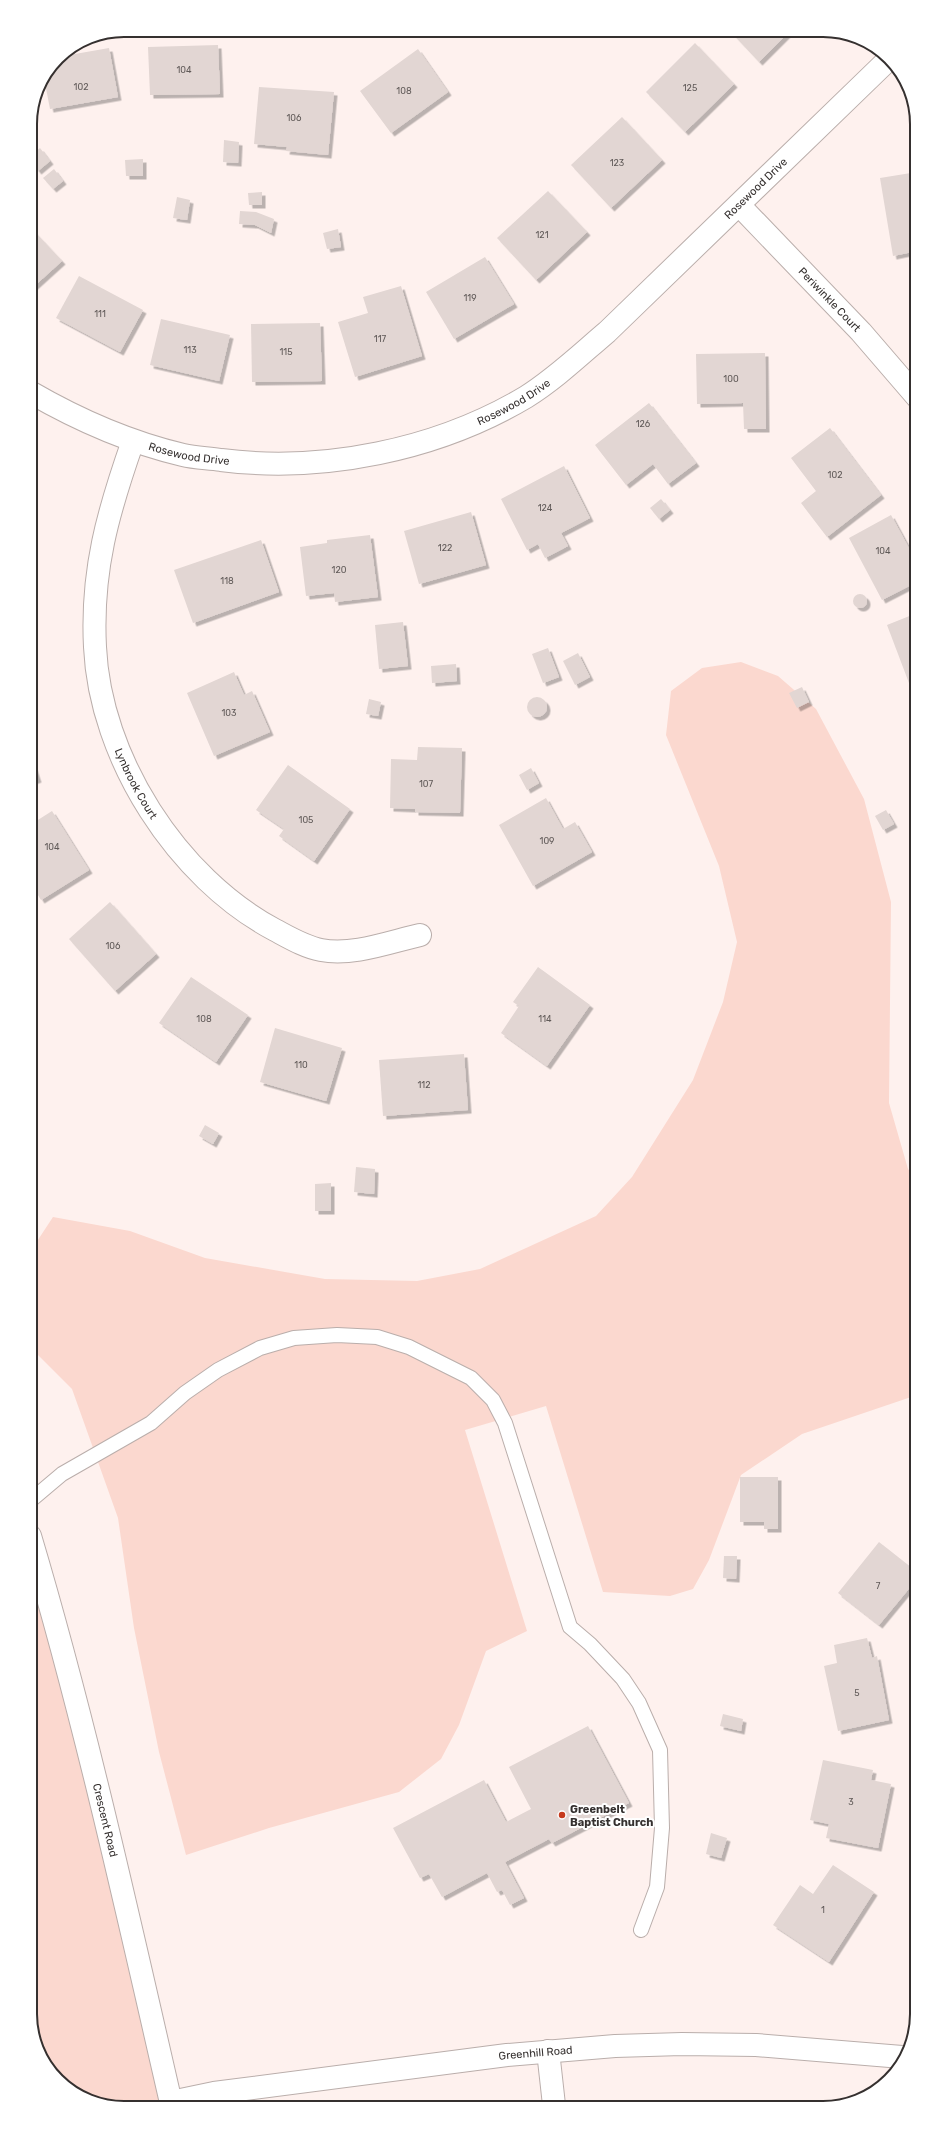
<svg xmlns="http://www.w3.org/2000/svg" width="947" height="2138" font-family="Rubik,sans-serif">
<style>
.green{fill:#fbd8cf}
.building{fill:#e2d6d3;filter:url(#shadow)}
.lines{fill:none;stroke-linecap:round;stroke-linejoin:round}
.lane-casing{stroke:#baaeab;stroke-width:16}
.street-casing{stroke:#baaeab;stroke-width:24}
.secondary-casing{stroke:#baaeab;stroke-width:24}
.lane{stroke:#fff;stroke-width:14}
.street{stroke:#fff;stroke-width:22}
.secondary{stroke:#fff;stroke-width:22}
.poi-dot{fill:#c63b1e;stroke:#fff;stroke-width:1.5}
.labels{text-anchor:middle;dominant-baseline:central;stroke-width:4;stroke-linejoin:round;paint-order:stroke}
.number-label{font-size:9px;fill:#605a58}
.street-label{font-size:11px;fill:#35302f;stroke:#fff}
.poi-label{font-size:11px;font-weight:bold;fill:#35302f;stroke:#fff;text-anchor:start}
.rim{fill:none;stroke:#35302f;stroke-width:2}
</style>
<defs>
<filter id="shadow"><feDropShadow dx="3.5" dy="3.5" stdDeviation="0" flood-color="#0004"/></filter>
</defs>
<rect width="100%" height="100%" fill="#fef1ee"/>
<g class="green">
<polygon points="741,662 778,676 816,709 864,799 891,902 889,1103 908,1169 917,1180 917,1395 802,1434 741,1475 709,1560 693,1589 670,1596 603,1592 546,1406 465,1430 527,1631 486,1651 459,1725 441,1759 399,1792 269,1828 186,1855 159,1752 134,1628 118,1518 72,1389 30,1347 30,1252 53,1217 130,1231 205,1258 325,1279 417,1281 480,1269 596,1216 632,1177 693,1080 723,1002 737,942 719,866 666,735 671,691 702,668"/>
<polygon points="30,1535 168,2107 118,2108 67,2089 35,2044 30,2014"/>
<polygon points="327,2101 327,2106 290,2107"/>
</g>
<g class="building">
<polygon points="729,30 791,30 759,62"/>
<polygon points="695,43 734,84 685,132 646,92"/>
<polygon points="218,45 220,94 150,95 148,47"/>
<polygon points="109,48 118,97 50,109 44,78 58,57"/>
<polygon points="418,49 448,92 391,133 360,91"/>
<polygon points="259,87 334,92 328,155 286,151 287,147 254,144"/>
<polygon points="622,117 662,160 611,208 571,165"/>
<polygon points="224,140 239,142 238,163 223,162"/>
<polygon points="40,148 50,161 38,171 30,161 30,156"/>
<polygon points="143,159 143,176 126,176 125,160"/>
<polygon points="54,169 63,181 53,189 43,178"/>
<polygon points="917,172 917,251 893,256 880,178"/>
<polygon points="548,191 587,232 536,280 497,238"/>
<polygon points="262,192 262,205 249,205 248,193"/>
<polygon points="177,197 190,200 187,220 173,218"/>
<polygon points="240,211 256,212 274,219 271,233 255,225 239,224"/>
<polygon points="30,227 62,261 30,290"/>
<polygon points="338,229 341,247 327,249 323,233"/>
<polygon points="485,257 514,304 454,339 426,292"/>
<polygon points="79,276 143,310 120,352 56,318"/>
<polygon points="401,286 422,356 355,377 338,322 368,313 363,297"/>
<polygon points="161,319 230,335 219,381 150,365"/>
<polygon points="320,323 322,381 252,382 251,324"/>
<polygon points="765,353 766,429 744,429 743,403 697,404 696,354"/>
<polygon points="649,403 696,463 668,484 653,464 626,485 595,445"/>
<polygon points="830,428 881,495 827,537 801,503 816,491 791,458"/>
<polygon points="564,466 590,518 561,533 568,546 545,558 538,544 527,550 501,499"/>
<polygon points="661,499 670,510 659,519 650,508"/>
<polygon points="471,512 486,565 419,584 404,531"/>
<polygon points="891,515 917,563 917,582 882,600 849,538"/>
<polygon points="370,535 378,597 335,602 334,593 306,596 300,547 327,543 327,540"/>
<polygon points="261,540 279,592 193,623 174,570"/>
<circle cx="860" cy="601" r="7"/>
<polygon points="917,613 917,689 912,691 887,625"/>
<polygon points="403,622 408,666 379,669 375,625"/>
<polygon points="548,648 559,677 543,683 532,654"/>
<polygon points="578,653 590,677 575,685 563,661"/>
<polygon points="456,664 457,681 432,683 431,666"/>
<polygon points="234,672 244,695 252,691 270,732 214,756 187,693"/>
<polygon points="802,687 809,702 797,708 789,693"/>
<circle cx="537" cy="707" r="10"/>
<polygon points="369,699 381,702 378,716 366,714"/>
<polygon points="418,747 462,748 460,813 415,812 415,809 390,808 391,759 417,760"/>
<polygon points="30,754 38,779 30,782"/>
<polygon points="288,765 350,809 314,861 279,836 284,829 256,810"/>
<polygon points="531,768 539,783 527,790 519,775"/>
<polygon points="546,798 563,829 575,822 592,852 533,886 499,825"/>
<polygon points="886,810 894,824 883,830 875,816"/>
<polygon points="52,811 89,870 41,900 30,882 30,825"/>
<polygon points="110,902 156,954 115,991 69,939"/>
<polygon points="538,967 590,1005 547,1066 501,1033 519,1006 513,1002"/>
<polygon points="191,977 248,1015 216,1062 159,1023"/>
<polygon points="275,1028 342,1048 326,1101 260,1082"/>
<polygon points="917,1041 917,1057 912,1043"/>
<polygon points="464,1054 468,1110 383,1116 379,1060"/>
<polygon points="205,1125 219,1133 213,1144 199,1136"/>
<polygon points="356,1167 375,1169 374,1194 354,1192"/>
<polygon points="331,1183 331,1211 315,1211 315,1184"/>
<polygon points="740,1477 778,1477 778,1529 764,1529 764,1522 740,1522"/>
<polygon points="879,1542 917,1572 917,1579 879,1625 838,1593"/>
<polygon points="724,1556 737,1556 736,1579 723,1578"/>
<polygon points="867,1638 872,1658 877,1656 889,1720 838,1731 824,1666 837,1663 834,1645"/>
<polygon points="723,1714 743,1719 741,1731 720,1726"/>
<polygon points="588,1726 629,1803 552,1843 549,1839 505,1862 524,1898 510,1905 502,1890 497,1892 487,1873 442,1897 429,1874 420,1878 393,1828 484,1780 506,1822 531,1809 509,1767"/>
<polygon points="823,1760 873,1770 871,1780 891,1784 878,1848 826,1838 829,1824 810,1820"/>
<polygon points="711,1833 727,1838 721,1858 706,1854"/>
<polygon points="833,1865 874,1892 829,1962 773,1925 800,1885 813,1894"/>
</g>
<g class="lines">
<g class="lane-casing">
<polyline id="lane" points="30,1501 62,1474 151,1423 185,1393 218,1370 260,1348 294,1338 337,1335 377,1337 409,1347 471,1378 493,1400 505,1423 570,1627 590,1644 623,1679 639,1703 660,1750 662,1828 657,1887 641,1930"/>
</g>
<g class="street-casing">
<g id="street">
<path id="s1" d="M739,205L861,332L917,397"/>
<path id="s2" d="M30,392C80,421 128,442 183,455C195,458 208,458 221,460C323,473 437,450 526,397C555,379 581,354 607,332L888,60"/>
<path id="s3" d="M133,441C108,512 91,571 95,647C100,758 177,878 275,930C290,938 305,947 321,950C353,956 389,942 420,935"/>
<polyline points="548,2051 554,2105"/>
<path id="s4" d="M171,2102L214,2093L507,2055L615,2046L682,2044L756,2045L902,2057"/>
</g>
</g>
<g class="secondary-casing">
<g id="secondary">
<path id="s5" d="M30,1536C86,1724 128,1916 172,2107"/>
</g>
</g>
<use href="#lane" class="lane"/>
<use href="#street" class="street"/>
<use href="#secondary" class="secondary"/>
</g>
<circle class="poi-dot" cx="562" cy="1815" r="4"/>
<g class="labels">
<g class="number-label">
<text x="184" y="70">104</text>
<text x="81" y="87">102</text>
<text x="690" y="88">125</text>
<text x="404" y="91">108</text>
<text x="294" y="118">106</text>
<text x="617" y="163">123</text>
<text x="542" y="235">121</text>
<text x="470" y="298">119</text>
<text x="100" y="314">111</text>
<text x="380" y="339">117</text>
<text x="190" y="350">113</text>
<text x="286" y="352">115</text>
<text x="731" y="379">100</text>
<text x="643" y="424">126</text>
<text x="835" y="475">102</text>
<text x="545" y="508">124</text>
<text x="445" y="548">122</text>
<text x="883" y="551">104</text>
<text x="339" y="570">120</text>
<text x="227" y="581">118</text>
<text x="229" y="713">103</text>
<text x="426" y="784">107</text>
<text x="306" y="820">105</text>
<text x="547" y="841">109</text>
<text x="52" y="847">104</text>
<text x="113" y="946">106</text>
<text x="204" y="1019">108</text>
<text x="545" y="1019">114</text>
<text x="301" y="1065">110</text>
<text x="424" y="1085">112</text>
<text x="878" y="1586">7</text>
<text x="857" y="1693">5</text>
<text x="851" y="1802">3</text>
<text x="823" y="1910">1</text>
</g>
<g class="street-label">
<text stroke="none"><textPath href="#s2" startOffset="832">Rosewood Drive</textPath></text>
<text stroke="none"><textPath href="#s1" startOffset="131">Periwinkle Court</textPath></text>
<text stroke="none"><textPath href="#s2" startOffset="508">Rosewood Drive</textPath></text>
<text stroke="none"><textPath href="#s2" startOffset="172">Rosewood Drive</textPath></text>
<text stroke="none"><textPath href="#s3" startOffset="355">Lynbrook Court</textPath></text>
<text stroke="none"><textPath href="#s5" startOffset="294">Crescent Road</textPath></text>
<text stroke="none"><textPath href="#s4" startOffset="368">Greenhill Road</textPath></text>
</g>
<g class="poi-label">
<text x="570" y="1809">Greenbelt<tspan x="570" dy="13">Baptist Church</tspan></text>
</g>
</g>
<path d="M0 0H947V2138H0ZM124 37H823A87 87 0 0 1 910 124V2014A87 87 0 0 1 823 2101H124A87 87 0 0 1 37 2014V124A87 87 0 0 1 124 37Z" fill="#fff" fill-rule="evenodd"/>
<path class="rim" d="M124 37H823A87 87 0 0 1 910 124V2014A87 87 0 0 1 823 2101H124A87 87 0 0 1 37 2014V124A87 87 0 0 1 124 37Z"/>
</svg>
